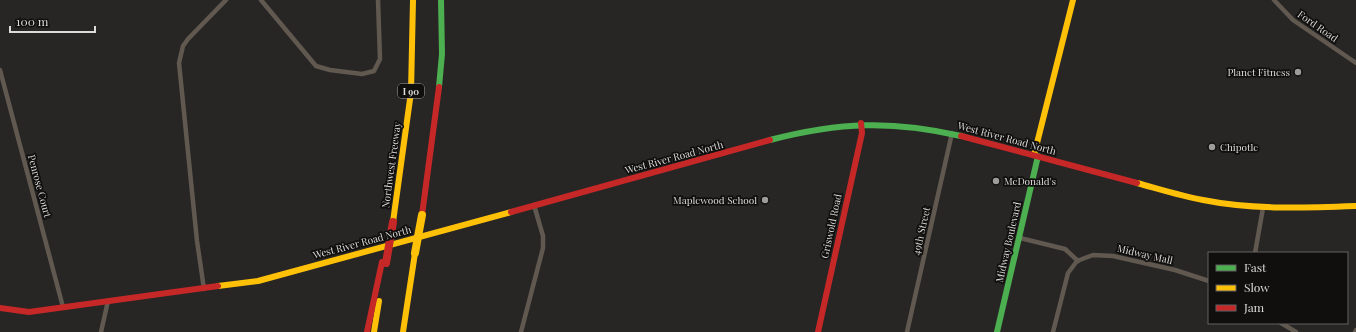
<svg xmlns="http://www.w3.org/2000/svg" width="1356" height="332" font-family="'Playfair Display',serif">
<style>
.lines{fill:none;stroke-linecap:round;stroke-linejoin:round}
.street{stroke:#615950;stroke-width:4.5}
.fast{stroke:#4caf50;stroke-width:6}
.slow{stroke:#ffc107;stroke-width:6}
.jam{stroke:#c62828;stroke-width:6}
.slow-bridge{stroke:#ffc107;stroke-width:8}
.jam-bridge{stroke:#c62828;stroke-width:8}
.poi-dot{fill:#9d9c9b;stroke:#100f0e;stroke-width:1.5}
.labels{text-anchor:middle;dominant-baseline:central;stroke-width:3.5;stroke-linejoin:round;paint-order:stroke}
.shield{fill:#100f0e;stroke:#9f9e9d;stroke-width:1}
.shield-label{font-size:9px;font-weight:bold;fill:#dcdbda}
.street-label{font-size:10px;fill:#dcdbda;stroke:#100f0e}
.poi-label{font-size:10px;fill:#dcdbda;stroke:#100f0e;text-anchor:end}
</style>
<rect width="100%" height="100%" fill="#272625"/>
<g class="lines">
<g class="street">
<polyline points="261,0 316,66 330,70 362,74 374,71 380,59 378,0"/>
<polyline points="1274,0 1293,20 1356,63"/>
<polyline points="0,70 63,307"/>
<polyline points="1020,238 1065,249 1078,261"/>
<polyline points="1255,253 1263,208"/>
<polyline points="204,289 197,241 179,63 183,46 188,39 226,0"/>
<polyline points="1281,323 1296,332"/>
<polyline points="101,332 108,301"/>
<polyline points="521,332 543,248 543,236 534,205"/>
<polyline points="907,332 952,133"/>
<polyline points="1053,332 1068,273 1077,261 1093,255 1113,256 1175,270 1209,281"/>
<polyline points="1355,332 1356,330"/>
</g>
<g class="fast">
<polyline points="439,87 442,54 441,0"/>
<path d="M770,140C839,122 892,120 961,136"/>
<polyline points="997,332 1038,156"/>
</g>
<g class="slow">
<polyline points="1034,155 1073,0"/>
<path d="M1137,183C1159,189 1181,196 1203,200C1253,210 1305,208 1356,206"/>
<polyline points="393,222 411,92 413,0"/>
<polyline points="218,286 258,281 511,212"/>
<polyline points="374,332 379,301"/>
<polyline points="403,332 415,253"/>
</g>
<g class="jam">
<polyline points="961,136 1137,183"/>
<polyline points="511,212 770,140"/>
<polyline points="422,215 439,87"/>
<polyline points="0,308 29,312 218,286"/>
<polyline points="367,332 382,262"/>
<polyline points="818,332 862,133 861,123"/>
</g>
<polyline class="slow-bridge" points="415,253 422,215"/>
<polyline class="jam-bridge" points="386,263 393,222"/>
</g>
<g class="poi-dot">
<circle cx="1298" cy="72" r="4"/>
<circle cx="1212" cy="147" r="4"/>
<circle cx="996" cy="181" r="4"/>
<circle cx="765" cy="200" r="4"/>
</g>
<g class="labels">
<rect class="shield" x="398" y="84" width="26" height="14" rx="3"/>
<g class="shield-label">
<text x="411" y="91">I 90</text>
</g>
<g class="street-label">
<text transform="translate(1318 26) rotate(35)">Ford Road</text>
<text transform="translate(1007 138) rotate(15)">West River Road North</text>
<text transform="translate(674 157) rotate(-15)">West River Road North</text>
<text transform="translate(391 165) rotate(-82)">Northwest Freeway</text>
<text transform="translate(40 186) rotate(75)">Penrose Court</text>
<text transform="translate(831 226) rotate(-78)">Griswold Road</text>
<text transform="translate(921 231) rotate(-77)">49th Street</text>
<text transform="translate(362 242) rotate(-15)">West River Road North</text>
<text transform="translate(1008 242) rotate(-77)">Midway Boulevard</text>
<text transform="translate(1145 254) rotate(13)">Midway Mall</text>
</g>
<g class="poi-label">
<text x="1290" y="72">Planet Fitness</text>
<text x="1220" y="147" text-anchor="start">Chipotle</text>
<text x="1004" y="181" text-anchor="start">McDonald's</text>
<text x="757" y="200">Maplewood School</text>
</g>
</g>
<rect x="1208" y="252" width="140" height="72" fill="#100f0e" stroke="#626160"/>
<rect x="1216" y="265" width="20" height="6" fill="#4caf50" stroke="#626160"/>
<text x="1244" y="272" font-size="12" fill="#dcdbda">Fast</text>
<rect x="1216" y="285" width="20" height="6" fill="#ffc107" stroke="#626160"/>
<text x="1244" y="292" font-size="12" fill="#dcdbda">Slow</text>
<rect x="1216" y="305" width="20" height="6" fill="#c62828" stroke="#626160"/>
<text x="1244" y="312" font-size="12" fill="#dcdbda">Jam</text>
<path d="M10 26v6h85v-6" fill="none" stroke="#dcdbda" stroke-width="2"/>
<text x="16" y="26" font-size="12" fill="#dcdbda" stroke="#100f0e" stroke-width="3" paint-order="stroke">100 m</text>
</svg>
